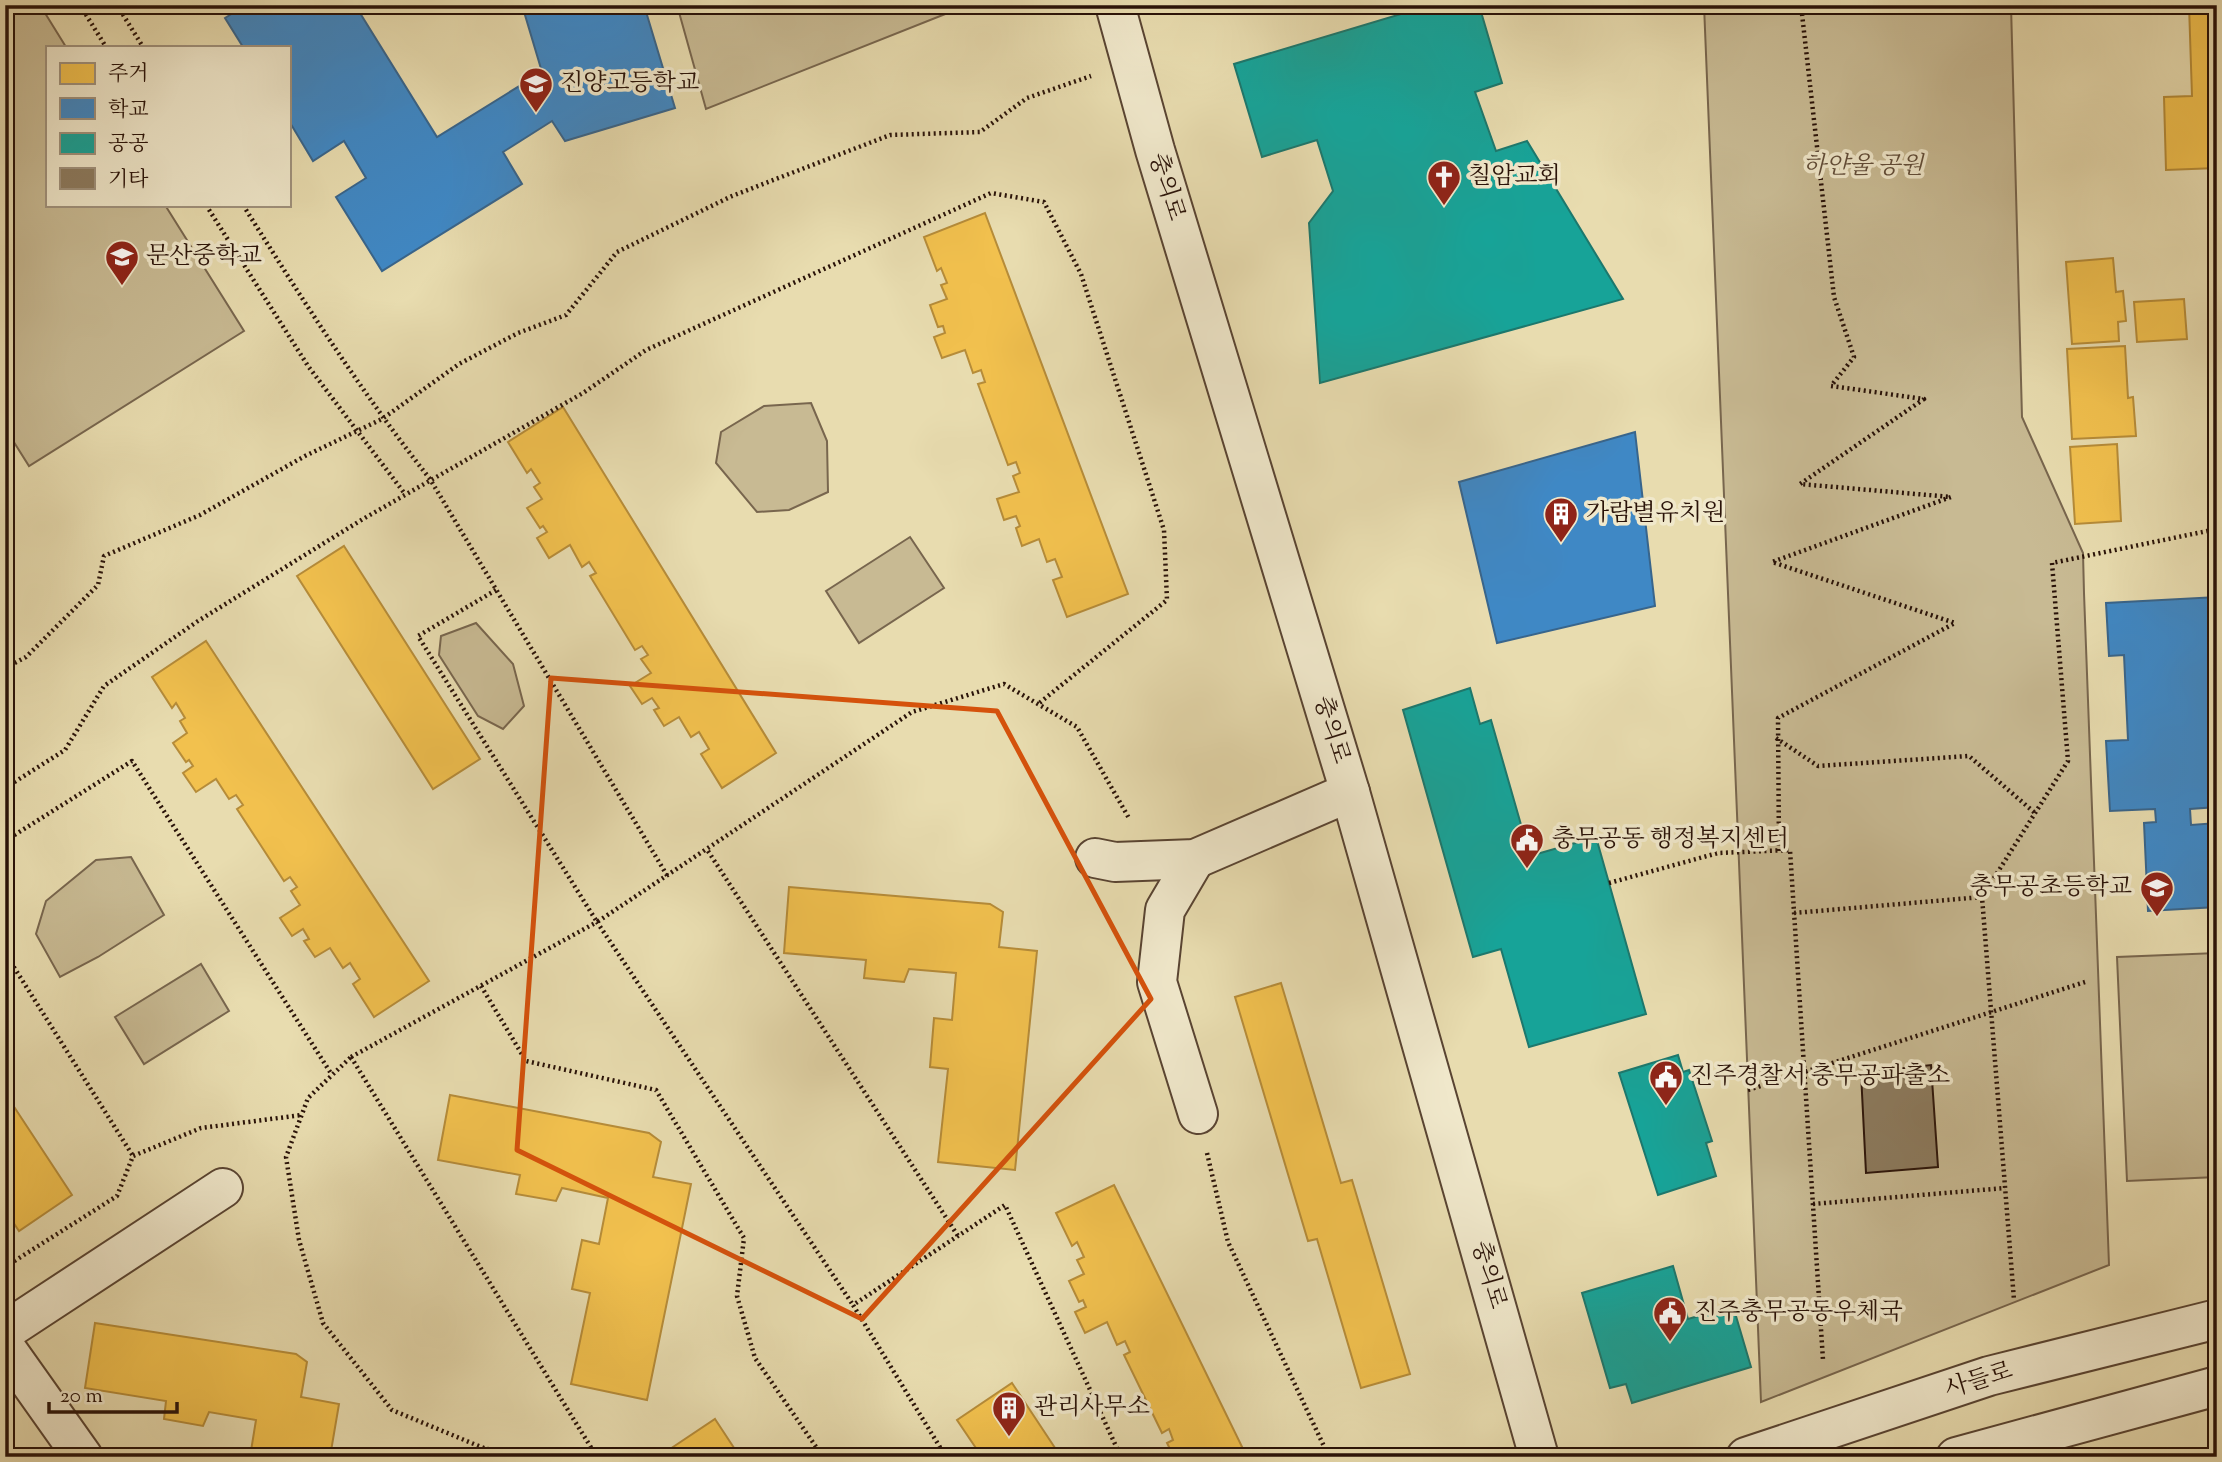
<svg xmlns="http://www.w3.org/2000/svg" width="2222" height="1462" font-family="'Sorts Mill Goudy','Noto Serif KR',serif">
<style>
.green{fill:#c8ba93;stroke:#78664e;stroke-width:2}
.homes{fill:#f2c14e;stroke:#b68c39;stroke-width:2}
.schools{fill:#3f88c5;stroke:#38658c;stroke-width:2}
.public{fill:#17a398;stroke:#1c786d;stroke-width:2}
.building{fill:#8c7b5f;stroke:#291208;stroke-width:2}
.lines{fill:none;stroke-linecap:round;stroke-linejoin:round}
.minor-casing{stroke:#594432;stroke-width:42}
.path{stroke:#291208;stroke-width:4.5;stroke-dasharray:2 3.5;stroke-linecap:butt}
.minor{stroke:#f0e8cb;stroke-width:38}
.marked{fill:none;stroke:#d5520c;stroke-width:5;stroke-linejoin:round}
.labels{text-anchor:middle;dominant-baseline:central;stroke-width:7;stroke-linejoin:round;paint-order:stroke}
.poi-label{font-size:24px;fill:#291208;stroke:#f0e8cb;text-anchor:start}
.park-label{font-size:24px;font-style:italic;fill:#614d39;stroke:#f0e8cb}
.street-label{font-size:24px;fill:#291208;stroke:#f0e8cb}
</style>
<rect width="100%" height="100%" fill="#e8dcaf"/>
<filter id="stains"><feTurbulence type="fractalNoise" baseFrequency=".00286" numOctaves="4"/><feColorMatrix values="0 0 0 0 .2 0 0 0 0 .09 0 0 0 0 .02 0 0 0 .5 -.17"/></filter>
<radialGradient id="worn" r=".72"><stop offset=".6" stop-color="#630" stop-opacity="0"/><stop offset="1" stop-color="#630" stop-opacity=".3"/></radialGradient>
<g class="green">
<polygon points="5,5 40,5 66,47 47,47 47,205 165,205 244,331 29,466 5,428"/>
<polygon points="677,5 968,5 706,109"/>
<polygon points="1704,5 2011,5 2022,417 2083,553 2084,593 2109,1265 1761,1402"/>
<polygon points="811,403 827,441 828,492 789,510 757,512 716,463 721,432 764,406"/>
<polygon points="910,537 944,588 859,643 826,591"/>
<polygon points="476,623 513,664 524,706 503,729 478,716 439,655 441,636"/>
<polygon points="131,857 164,915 98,957 60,977 36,934 46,901 96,860"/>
<polygon points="2217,953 2217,1177 2127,1181 2117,957"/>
<polygon points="201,964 229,1011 144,1064 115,1017"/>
</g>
<g class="homes">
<polygon points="2189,5 2217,5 2217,168 2166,170 2164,97 2192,96"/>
<polygon points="985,213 1128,594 1067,617 1053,580 1062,577 1055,559 1047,562 1039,539 1022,546 1016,528 1020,526 1016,516 1004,520 997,499 1019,492 1013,476 1020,473 1016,462 1008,465 978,384 985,382 981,370 973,373 965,350 942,358 934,337 945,333 943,326 938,327 930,305 947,299 941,285 947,283 941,268 937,271 924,237"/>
<polygon points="2113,258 2116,292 2123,291 2126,321 2118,322 2119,341 2072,344 2066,262"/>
<polygon points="2184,299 2187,339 2137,342 2134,302"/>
<polygon points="2125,346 2128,398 2133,397 2136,436 2072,439 2067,349"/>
<polygon points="563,407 776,753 722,788 701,754 709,749 699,732 691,737 679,717 664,726 654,710 659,708 652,698 642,704 630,686 651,673 641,659 648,655 642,646 635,650 590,576 596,573 589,562 582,567 570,545 549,558 537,538 547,532 543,526 540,528 527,508 542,499 534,487 540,483 531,469 527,473 508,442"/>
<polygon points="2117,444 2121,521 2075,524 2070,447"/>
<polygon points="344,546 480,759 433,789 297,576"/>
<polygon points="206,641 429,981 374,1017 353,984 360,979 350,963 343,968 330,948 315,957 304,941 309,939 303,929 292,936 280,918 300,905 291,891 297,887 290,877 284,881 237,809 243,805 236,795 229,799 216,779 196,792 183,773 193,766 189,760 186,762 173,743 187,733 180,721 185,718 176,703 172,708 152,677"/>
<polygon points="789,887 990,904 1003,912 999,947 1037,951 1015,1170 938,1162 948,1069 930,1067 934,1018 952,1020 956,973 909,969 904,982 864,978 866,960 784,953"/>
<polygon points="1281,983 1341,1183 1352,1180 1410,1374 1361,1388 1317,1239 1308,1241 1235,997"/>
<polygon points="5,1093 72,1195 19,1231 5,1210"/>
<polygon points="450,1095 649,1133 661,1142 653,1177 691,1184 647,1400 571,1384 590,1293 572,1289 582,1240 599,1244 608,1198 562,1188 556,1201 516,1194 520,1175 438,1160"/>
<polygon points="1114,1185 1247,1457 1174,1457 1167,1443 1173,1440 1169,1429 1162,1433 1124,1355 1130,1352 1125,1341 1117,1345 1107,1322 1085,1333 1075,1312 1086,1307 1083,1300 1079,1302 1069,1281 1084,1274 1077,1260 1084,1257 1077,1242 1072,1246 1056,1213"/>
<polygon points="95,1323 296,1354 307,1362 301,1397 339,1404 330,1457 250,1457 256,1420 209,1412 203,1426 164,1419 166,1401 85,1388"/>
<polygon points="1012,1383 1061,1457 982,1457 957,1420"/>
<polygon points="715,1419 740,1457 662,1457 661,1455"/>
</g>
<g class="schools">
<polygon points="246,5 355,5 437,137 542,72 522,5 644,5 675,108 565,141 552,121 503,152 522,184 382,271 336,197 366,178 344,141 313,161 289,121 289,47 243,47 225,18"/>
<polygon points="1635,432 1655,606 1497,643 1459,482"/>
<polygon points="2217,597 2217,807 2190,809 2191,825 2217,823 2217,907 2148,911 2144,823 2156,822 2155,809 2110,811 2106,741 2128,740 2124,655 2109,656 2106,603"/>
</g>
<g class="public">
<polygon points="1431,5 1479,5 1502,83 1475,92 1496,151 1527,141 1623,299 1320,383 1309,223 1333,191 1317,140 1262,157 1234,64"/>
<polygon points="1470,688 1480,724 1491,720 1530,856 1596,837 1646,1014 1529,1047 1501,949 1473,957 1403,710"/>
<polygon points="1678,1055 1683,1072 1689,1070 1712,1141 1706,1143 1716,1176 1658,1195 1619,1073"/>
<polygon points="1673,1266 1688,1319 1733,1306 1751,1367 1632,1403 1626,1384 1610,1388 1582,1293"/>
</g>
<polygon class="building" points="1931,1065 1938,1167 1866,1173 1861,1073"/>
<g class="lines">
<g class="minor-casing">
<g id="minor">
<polyline points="1115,5 1155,150 1350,792 1539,1457"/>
<polyline points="1095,858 1115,862 1195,859 1350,792"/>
<polyline points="1195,859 1165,910 1157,982 1198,1114"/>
<polyline points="5,1331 223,1188"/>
<polyline points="5,1347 83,1457"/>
<polyline points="1746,1457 1989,1376 2217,1319"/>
<polyline points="1956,1457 2217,1386"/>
</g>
</g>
<g class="path">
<polyline points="80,5 106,47"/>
<polyline points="117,5 143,47"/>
<polyline points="206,205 308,366 405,494"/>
<path d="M243,205C302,299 361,392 430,479L668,877"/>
<polyline points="496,590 418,636 597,922 912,712 1004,684 1077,727 1130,820"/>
<polyline points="5,668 26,657 98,585 104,556 200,515 305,456 382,419 459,364 518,333 566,315 617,252 732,196 890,135 980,132 1027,98 1091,76"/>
<polyline points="1776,738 1818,766 1969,756 2035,813"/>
<polyline points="5,788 65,750 104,686 198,621 363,519 583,393 646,350 991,193 1044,202 1081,274 1164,530 1167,600 1038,704"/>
<polyline points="5,841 132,761 332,1075"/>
<polyline points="708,851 958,1236"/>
<polyline points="1779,851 1778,718 1955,623 1772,562 1951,497 1800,484 1924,399 1831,386 1854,357 1834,297 1801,5"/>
<polyline points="1609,883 1718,853 1790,850 1823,1360"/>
<polyline points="1982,897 2068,761 2052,563 2217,529"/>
<polyline points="1794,913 1982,897 2014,1300"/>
<polyline points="5,953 133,1156"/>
<polyline points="481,986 526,1061 656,1090 744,1238 737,1296 755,1358 823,1457"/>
<polygon points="351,1057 579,1428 597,1457 486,1449 392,1410 323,1323 299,1240 286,1157 308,1098"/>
<polyline points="351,1057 597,922 853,1305"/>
<polyline points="1748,1090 2085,982"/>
<polyline points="1207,1153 1228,1242 1329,1457"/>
<polyline points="1813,1204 2005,1188"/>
<polyline points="5,1267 117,1196 133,1156 201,1128 302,1115"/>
<polyline points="946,1457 853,1305 1005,1205 1121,1457"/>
</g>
<use href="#minor" class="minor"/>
</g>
<path class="marked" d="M551,678L997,711L1151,999L862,1319L517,1150Z"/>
<defs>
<g id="school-pin" transform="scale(1.75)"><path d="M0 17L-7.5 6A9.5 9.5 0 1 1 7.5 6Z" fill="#8f2418" stroke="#f0e8cb"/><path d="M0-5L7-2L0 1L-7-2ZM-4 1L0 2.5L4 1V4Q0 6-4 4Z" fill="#fff"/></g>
<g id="church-pin" transform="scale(1.75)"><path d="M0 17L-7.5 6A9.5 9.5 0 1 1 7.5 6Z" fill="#8f2418" stroke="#f0e8cb"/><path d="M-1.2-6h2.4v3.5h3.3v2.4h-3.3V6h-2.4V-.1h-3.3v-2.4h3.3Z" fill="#fff"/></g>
<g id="building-pin" transform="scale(1.75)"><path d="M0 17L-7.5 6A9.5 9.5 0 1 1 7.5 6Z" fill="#8f2418" stroke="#f0e8cb"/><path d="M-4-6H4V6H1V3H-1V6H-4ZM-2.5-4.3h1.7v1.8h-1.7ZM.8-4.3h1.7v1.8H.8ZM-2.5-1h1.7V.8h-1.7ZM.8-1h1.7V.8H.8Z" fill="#fff"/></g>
<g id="civic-pin" transform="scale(1.75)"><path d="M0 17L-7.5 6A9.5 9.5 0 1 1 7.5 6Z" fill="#8f2418" stroke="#f0e8cb"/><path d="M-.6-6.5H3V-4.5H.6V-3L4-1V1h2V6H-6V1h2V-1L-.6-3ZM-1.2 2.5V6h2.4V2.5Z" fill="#fff"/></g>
</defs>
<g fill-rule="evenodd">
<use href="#school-pin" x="536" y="84"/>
<use href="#church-pin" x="1444" y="177"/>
<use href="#school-pin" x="122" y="257"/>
<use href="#building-pin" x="1561" y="514"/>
<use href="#civic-pin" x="1527" y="840"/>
<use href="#school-pin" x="2157" y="888"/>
<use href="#civic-pin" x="1666" y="1077"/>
<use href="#civic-pin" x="1670" y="1313"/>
<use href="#building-pin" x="1009" y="1408"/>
</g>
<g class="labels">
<g class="poi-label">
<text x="560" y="84">진양고등학교</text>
<text x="1468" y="177">칠암교회</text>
<text x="146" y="257">문산중학교</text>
<text x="1586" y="514">가람별유치원</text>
<text x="1552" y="840">충무공동 행정복지센터</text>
<text x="2132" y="888" text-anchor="end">충무공초등학교</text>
<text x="1690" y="1077">진주경찰서 충무공파출소</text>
<text x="1694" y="1313">진주충무공동우체국</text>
<text x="1034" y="1408">관리사무소</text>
</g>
<g class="park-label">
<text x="1863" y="167">하얀울 공원</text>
</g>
<g class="street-label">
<text transform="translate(1166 187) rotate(73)">충의로</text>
<text transform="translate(1331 730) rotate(73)">충의로</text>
<text transform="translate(1488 1275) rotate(74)">충의로</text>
<text transform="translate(1979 1381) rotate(-17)">사들로</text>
</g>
</g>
<rect width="2222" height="1462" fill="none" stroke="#e8dcaf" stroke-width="28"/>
<rect x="7" y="7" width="2208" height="1448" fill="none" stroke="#291208" stroke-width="3.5"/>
<rect x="14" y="14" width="2194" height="1434" fill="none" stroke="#291208" stroke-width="2"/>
<rect x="46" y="46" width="245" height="161" fill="#f0e8cb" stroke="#a0927d" stroke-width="2"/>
<rect x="60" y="63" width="35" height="21" fill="#f2c14e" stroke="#a0927d" stroke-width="2"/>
<text x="108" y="80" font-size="21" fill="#291208">주거</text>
<rect x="60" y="98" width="35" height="21" fill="#3f88c5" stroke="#a0927d" stroke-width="2"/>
<text x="108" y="116" font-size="21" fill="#291208">학교</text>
<rect x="60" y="133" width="35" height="21" fill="#17a398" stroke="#a0927d" stroke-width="2"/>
<text x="108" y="150" font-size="21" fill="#291208">공공</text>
<rect x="60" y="168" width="35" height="21" fill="#8c7b5f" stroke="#a0927d" stroke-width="2"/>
<text x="108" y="186" font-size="21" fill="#291208">기타</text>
<path d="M49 1402v10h128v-10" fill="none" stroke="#291208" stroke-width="3.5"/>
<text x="60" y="1402" font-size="21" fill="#291208" stroke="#f0e8cb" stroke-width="5" paint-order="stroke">20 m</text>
<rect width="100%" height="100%" filter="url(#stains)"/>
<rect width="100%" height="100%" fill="url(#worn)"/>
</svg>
